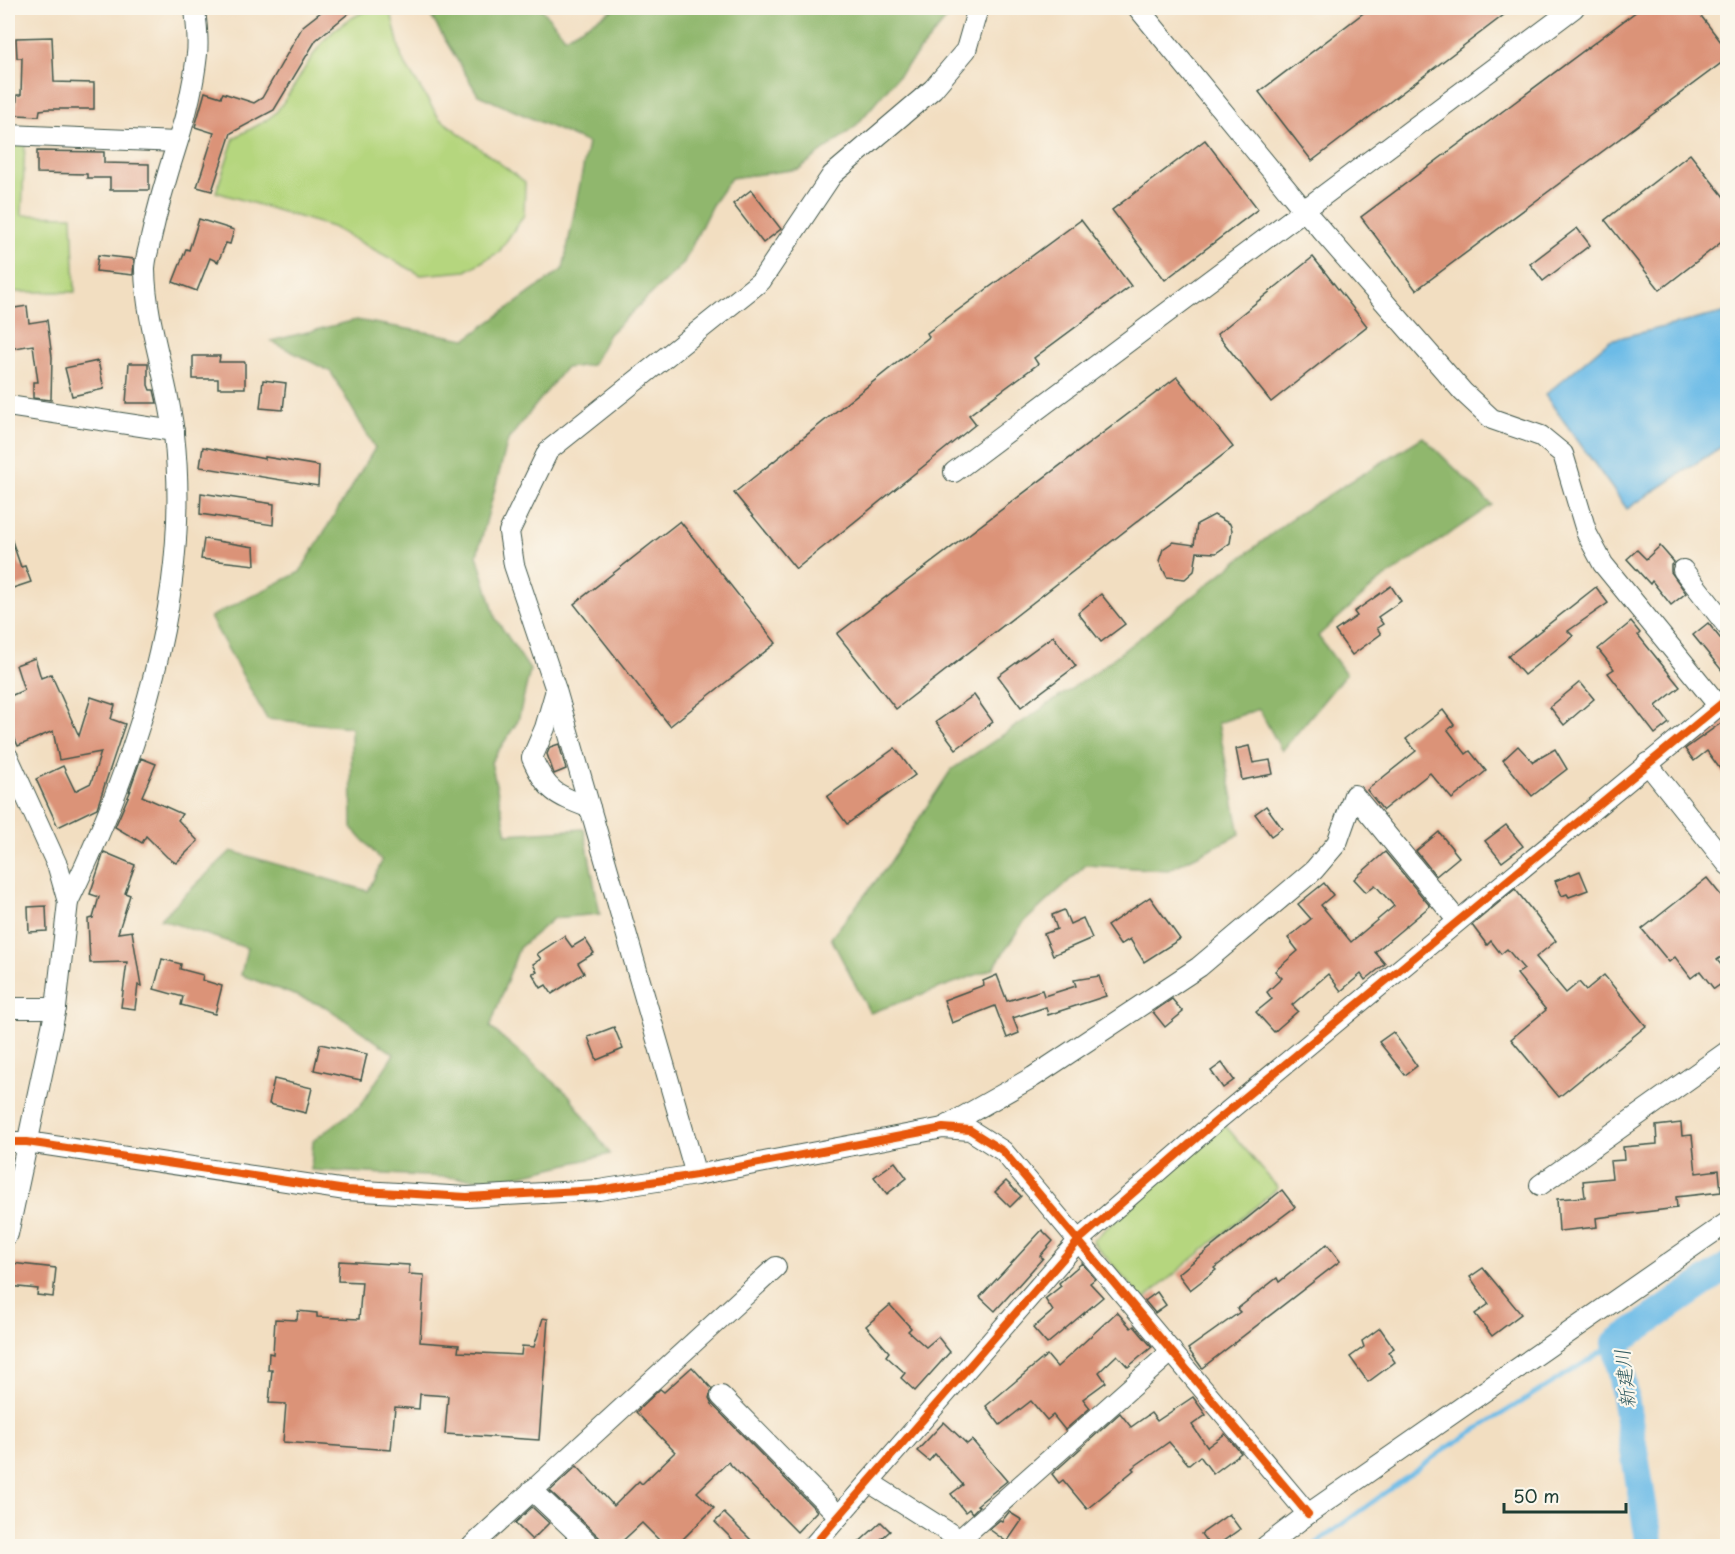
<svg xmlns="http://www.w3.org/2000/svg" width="1735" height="1554" font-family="'Playpen Sans','Klee One',sans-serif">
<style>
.green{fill:#b5d67e;stroke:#6a8a59;stroke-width:1.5}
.forest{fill:#90b76d;stroke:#587a50;stroke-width:1.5}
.water{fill:#6cbbe7;stroke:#467c8e;stroke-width:1.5}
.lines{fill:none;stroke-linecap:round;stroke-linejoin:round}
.stream{stroke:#6cbbe7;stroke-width:4.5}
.river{stroke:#6cbbe7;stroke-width:28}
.building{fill:#db9378}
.minor-casing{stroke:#3f5549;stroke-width:22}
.minor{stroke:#fff;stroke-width:20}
.cycleway-casing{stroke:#fbf7ec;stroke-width:11}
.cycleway{stroke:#e8590c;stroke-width:8}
.labels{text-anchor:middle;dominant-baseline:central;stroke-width:4.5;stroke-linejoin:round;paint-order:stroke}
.water-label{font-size:20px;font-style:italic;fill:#325c61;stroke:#fbf7ec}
</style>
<rect width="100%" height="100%" fill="#fbf7ec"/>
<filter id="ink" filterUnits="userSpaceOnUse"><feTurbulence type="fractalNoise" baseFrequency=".0167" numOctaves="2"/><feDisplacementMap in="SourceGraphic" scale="12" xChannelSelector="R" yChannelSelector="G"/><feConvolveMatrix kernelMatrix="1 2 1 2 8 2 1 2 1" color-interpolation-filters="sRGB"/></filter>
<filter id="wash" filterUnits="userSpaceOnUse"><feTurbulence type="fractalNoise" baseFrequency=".008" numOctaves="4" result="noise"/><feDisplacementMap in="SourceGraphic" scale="24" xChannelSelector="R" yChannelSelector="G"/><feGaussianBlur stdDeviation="1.35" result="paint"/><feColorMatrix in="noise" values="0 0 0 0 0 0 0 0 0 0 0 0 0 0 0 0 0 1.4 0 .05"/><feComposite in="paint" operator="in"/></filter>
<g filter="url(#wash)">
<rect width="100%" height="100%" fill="#f2dec1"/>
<g class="green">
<path d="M373,8H390L402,59L439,118L525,182L524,215L499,252L466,271L421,275L332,227L216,192L234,138C247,130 268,122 277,111C312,66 313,31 373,8Z"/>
<polygon points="25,141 22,215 72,216 75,292 8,292 8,142"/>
<polygon points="1224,1124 1278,1188 1143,1300 1092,1241"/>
</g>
<g class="forest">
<polygon points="426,8 541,8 565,37 616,8 956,8 855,127 799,169 731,178 712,205 683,264 609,334 592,365 565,368 508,440 477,555 496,619 530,670 518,721 491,762 507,834 584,829 600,914 554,918 519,948 490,1027 569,1095 610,1154 501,1180 311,1170 313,1141 361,1105 394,1054 326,1007 241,975 247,948 160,919 231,851 368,891 382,861 352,828 351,727 267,719 210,617 300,572 375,448 331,372 271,341 356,320 466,339 563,269 588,143 478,95"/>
<polygon points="1423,437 1492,505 1377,583 1318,636 1346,674 1282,751 1259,709 1218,723 1240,834 1168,870 1086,865 1022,924 993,969 870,1013 831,938 889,864 951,770 1096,672 1296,515"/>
</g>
<polygon class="water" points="1727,312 1727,443 1627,509 1545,395 1610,340"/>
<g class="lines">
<polyline class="stream" points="1312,1546 1445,1449 1616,1343"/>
<polyline class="river" points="1650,1546 1616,1343 1728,1266"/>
</g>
<g id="blocks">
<g class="building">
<polygon points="326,8 355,8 316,40 274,110 231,133 212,191 197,187 214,133 195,127 205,92 221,97 223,93 254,103 262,98 303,26"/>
<polygon points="1370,8 1513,8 1312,161 1259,92"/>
<polygon points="1641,8 1695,8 1728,51 1728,58 1416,290 1361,217"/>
<polygon points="52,37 54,82 94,83 94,109 48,109 40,110 39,116 16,115 17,95 21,95 22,58 17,58 16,38"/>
<polygon points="1205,140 1258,209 1165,280 1112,210"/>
<polygon points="37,151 104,152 104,163 149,164 149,190 110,190 110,178 87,178 87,174 37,173"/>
<polygon points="1690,154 1728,202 1728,237 1660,290 1605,220"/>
<polygon points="751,190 781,229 763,243 733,204"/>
<polygon points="199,219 234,230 230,244 226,243 218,262 210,258 197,291 173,282 186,249 189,250"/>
<polygon points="1081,220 1131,286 1034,358 1038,364 969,415 976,424 796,569 734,493 929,337 927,333"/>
<polygon points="1577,228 1590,245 1543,281 1530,264"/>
<polygon points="98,255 134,259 133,275 96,271"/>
<polygon points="1313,257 1367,326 1271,402 1217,334"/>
<polygon points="27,306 29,323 47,320 52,357 51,400 33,398 33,382 38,382 33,345 8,349 8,309"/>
<polygon points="193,356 220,356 219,362 245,362 245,388 218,388 218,379 193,379"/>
<polygon points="98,361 104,389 72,396 65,368"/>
<polygon points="129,363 148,363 148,385 150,390 154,390 157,403 126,403"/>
<polygon points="1177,377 1233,447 896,709 837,634"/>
<polygon points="263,380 286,383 283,410 260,408"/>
<polygon points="203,447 265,459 265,457 319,466 318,486 200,467"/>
<polygon points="201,493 274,504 273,525 200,514"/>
<polygon points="1214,515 1230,524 1232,530 1230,543 1216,553 1197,552 1194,571 1185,579 1167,577 1159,561 1163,549 1173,542 1194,545 1197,524"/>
<polygon points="680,521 776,643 670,726 574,604"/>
<polygon points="10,535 21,567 25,566 31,582 10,589 8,581 8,536"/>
<polygon points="204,539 254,547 255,565 201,559"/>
<polygon points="1660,546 1674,562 1671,565 1671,572 1686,593 1671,605 1652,581 1650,584 1627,559 1637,550 1646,559"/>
<polygon points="1391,586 1401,601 1378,617 1383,624 1377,628 1381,634 1352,655 1335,631 1357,616 1354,612"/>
<polygon points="1596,587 1608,603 1568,631 1573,636 1524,675 1508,656"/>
<polygon points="1101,594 1125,624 1101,642 1078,613"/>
<polygon points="1631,622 1640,633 1638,635 1680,687 1656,706 1669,723 1655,734 1608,673 1614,669 1598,649"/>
<polygon points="1708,623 1728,648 1728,678 1693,635"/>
<polygon points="1053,636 1076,666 1021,707 998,676"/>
<polygon points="35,658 41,678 51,674 79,736 91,697 115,705 111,719 125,724 97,808 58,827 36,779 63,766 75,791 91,783 101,752 59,760 53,731 18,746 8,723 8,697 24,690 16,665"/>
<polygon points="1580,682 1594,699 1564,725 1550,707"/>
<polygon points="974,695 993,722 956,749 936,722"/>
<polygon points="1443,710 1454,725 1448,730 1466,754 1470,751 1486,771 1452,799 1430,773 1383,810 1367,790 1416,751 1406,739"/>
<polygon points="1728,718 1728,780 1707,751 1694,761 1685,749"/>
<polygon points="559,744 566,769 554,774 547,754 550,747"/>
<polygon points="1249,746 1253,763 1270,760 1273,774 1242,780 1236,749"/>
<polygon points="1518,746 1533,762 1555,749 1567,769 1532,796 1503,760"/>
<polygon points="895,748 915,775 847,824 827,797"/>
<polygon points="141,758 156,764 142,796 182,814 178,820 198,841 176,863 167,857 146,836 142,843 115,827 131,790 129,792"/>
<polygon points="1266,806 1282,828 1271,836 1255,814"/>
<polygon points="1506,825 1523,846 1502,862 1485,841"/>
<polygon points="1439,832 1459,857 1436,876 1416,851"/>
<polygon points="104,852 135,865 125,893 130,895 118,933 132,931 141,986 138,985 135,1009 121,1007 127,962 90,963 88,919 93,918 99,897 90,894"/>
<polygon points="1385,852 1430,906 1375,952 1385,964 1365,980 1361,974 1341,991 1328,974 1292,1005 1298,1011 1274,1032 1256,1012 1272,999 1267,992 1282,978 1275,971 1298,951 1288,938 1311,919 1298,904 1324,883 1333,895 1321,905 1351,942 1394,906 1375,885 1366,892 1354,879"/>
<polygon points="1580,871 1588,890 1569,897 1567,894 1562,896 1555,881"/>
<polygon points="1707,878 1728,904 1728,952 1717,960 1728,973 1728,979 1714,989 1700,971 1691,978 1675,957 1669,962 1642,929"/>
<polygon points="1515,889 1556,941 1536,957 1566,993 1579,982 1586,990 1604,975 1646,1026 1559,1097 1511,1039 1546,1010 1517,974 1524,969 1507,949 1501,954 1491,941 1487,945 1472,925"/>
<polygon points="1150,897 1180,939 1144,962 1130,939 1120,945 1107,926"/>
<polygon points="46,906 47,931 29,932 28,907"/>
<polygon points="1064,910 1070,924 1083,918 1092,938 1053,955 1044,934 1057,929 1052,915"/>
<polygon points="564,936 572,947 585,939 594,953 578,963 584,973 552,994 546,985 541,988 532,973 537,972 533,964 541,959 537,954"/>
<polygon points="162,959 181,964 180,969 203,975 202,980 222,986 215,1014 181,1005 183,997 154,989"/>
<polygon points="997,975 1007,1001 1042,990 1044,996 1076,986 1074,980 1099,976 1106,996 1048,1015 1046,1007 1013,1018 1019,1033 1007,1038 995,1006 952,1023 944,1000 984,985 983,981"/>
<polygon points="1172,999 1183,1012 1165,1027 1153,1012"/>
<polygon points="614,1027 623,1049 597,1060 588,1037"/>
<polygon points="1393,1032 1417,1066 1405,1075 1379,1042"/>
<polygon points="320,1044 367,1054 361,1080 314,1070"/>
<polygon points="1222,1063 1234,1080 1223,1088 1211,1071"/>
<polygon points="274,1079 312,1088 306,1113 269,1104"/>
<polygon points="1681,1123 1682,1136 1692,1135 1696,1173 1719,1170 1721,1192 1676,1197 1677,1208 1596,1218 1597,1227 1559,1231 1557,1199 1585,1197 1583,1181 1612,1178 1610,1161 1624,1160 1623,1147 1657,1144 1656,1126"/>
<polygon points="895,1162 907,1178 887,1194 874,1177"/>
<polygon points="1006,1181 1021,1196 1010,1207 995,1192"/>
<polygon points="1282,1190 1295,1207 1214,1268 1216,1270 1190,1290 1178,1274"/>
<polygon points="1042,1230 1053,1241 1040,1256 1043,1258 995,1311 980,1297"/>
<polygon points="1327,1244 1340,1261 1202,1368 1188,1349 1240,1312 1237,1309 1277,1278 1279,1282"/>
<polygon points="339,1261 409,1265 409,1274 424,1275 420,1342 459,1345 458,1352 521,1355 522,1346 534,1347 543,1318 548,1319 539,1440 445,1434 448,1396 420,1394 419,1409 395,1407 391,1450 283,1442 286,1404 269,1403 272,1370 268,1370 269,1353 273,1354 275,1319 297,1320 298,1311 317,1313 317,1317 359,1319 362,1282 338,1281"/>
<polygon points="11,1263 56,1268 53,1297 37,1295 38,1289 9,1286"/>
<polygon points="1082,1263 1095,1279 1090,1283 1103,1297 1047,1344 1033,1328 1053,1311 1045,1299 1061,1286 1059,1283"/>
<polygon points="1483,1268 1521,1314 1492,1336 1475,1314 1489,1304 1470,1277"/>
<polygon points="1157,1292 1166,1305 1155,1313 1145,1301"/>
<polygon points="890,1305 911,1328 908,1331 926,1347 938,1337 950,1352 915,1391 901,1378 905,1373 886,1356 889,1352 866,1326"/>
<polygon points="1117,1312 1131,1328 1134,1326 1152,1347 1128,1367 1117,1355 1099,1372 1106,1382 1083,1399 1090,1408 1065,1430 1053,1415 1047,1420 1031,1401 1000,1425 986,1406 1047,1355 1057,1367"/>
<polygon points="1380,1328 1394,1348 1388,1352 1395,1362 1368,1382 1350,1357 1364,1347 1362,1341"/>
<polygon points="692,1367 712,1389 709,1398 712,1404 817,1511 797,1532 728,1462 697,1492 714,1508 683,1539 691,1546 665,1546 642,1523 617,1546 605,1546 599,1537 550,1491 577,1466 614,1506 639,1481 642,1484 675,1452 636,1412 660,1389 664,1392"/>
<polygon points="1193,1397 1206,1415 1192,1425 1207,1447 1225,1434 1241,1453 1213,1474 1200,1456 1189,1465 1169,1442 1132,1468 1134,1470 1087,1509 1063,1480 1059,1483 1052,1474 1120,1413 1131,1427 1151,1413 1157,1421"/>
<polygon points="944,1422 967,1444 972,1440 1007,1481 977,1505 979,1506 972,1513 969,1509 965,1512 951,1494 963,1485 935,1454 929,1461 917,1451"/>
<polygon points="532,1507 549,1523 532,1540 515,1523"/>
<polygon points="1009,1512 1022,1520 1007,1542 989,1529 1000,1520 1002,1521"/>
<polygon points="724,1513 757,1546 739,1546 715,1522"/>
<polygon points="1229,1514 1240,1529 1216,1546 1210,1546 1201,1534"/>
<polygon points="881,1522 890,1531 873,1546 855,1546"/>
</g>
</g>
</g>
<g filter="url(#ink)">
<use href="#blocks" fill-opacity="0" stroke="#3f5549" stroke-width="1.5"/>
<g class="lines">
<g class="minor-casing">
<g id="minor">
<polyline points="1138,8 1303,209 1463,392 1492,419 1541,436 1563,454 1587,534 1603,564 1718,705"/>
<polyline points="8,135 177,142"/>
<polyline points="8,406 174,431"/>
<polyline points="954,472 1574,8"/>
<polyline points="1683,570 1728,627"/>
<path d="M556,690L545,728L532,758C547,792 556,795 590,808"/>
<polyline points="8,757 58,867 68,902 56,1008 8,1234"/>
<polyline points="1647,763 1728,865"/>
<path d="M68,902C138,758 192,595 174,434C168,379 146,325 145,270C145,259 149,248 151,238C158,206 167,175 177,144C186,116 194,83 197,54C199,39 196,22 195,8"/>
<polyline points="8,1008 56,1008"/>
<polyline points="943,1128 1033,1077 1199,967 1314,870 1337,843 1354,795 1457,920"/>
<polyline points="8,1142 27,1142 346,1190 467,1197 599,1190 696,1175 943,1128 970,1130 1003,1151 1308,1514"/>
<polyline points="696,1175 556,690 514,565 509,532 548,451 761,281 832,175 933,89 966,50 978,8"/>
<polyline points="1540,1185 1728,1051"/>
<polyline points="721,1396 839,1516"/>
<polyline points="869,1482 970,1546"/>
<polyline points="532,1490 591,1546"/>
<polyline points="959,1540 1172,1351"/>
<polyline points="472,1546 776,1267"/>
<polyline points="813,1546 1080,1239 1215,1122 1728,698"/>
<polyline points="1266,1546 1308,1514 1728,1222"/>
</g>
</g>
<use href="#minor" class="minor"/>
<g class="cycleway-casing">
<g id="cycleway">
<polyline points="8,1142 27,1142 346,1190 467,1197 599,1190 696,1175 943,1128 970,1130 1003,1151 1308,1514"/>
<polyline points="813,1546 1080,1239 1215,1122 1728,698"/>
</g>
</g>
<use href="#cycleway" class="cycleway"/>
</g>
</g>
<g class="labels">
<g class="water-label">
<text transform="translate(1624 1379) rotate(-96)">新建川</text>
</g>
</g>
<rect width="1735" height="1554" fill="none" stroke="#fbf7ec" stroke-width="30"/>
<path d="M1504 1503v9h122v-9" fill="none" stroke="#1f3d34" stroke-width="3"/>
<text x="1513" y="1503" font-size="18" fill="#1f3d34" stroke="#fbf7ec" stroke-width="4.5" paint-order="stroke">50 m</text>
</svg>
